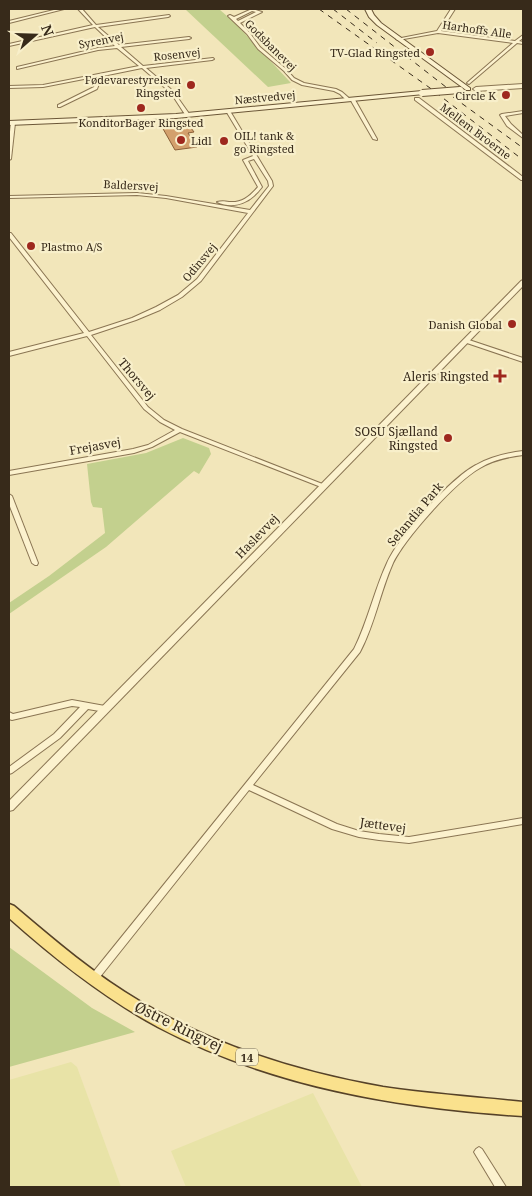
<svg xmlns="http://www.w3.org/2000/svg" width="532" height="1196" font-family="'Noto Serif',serif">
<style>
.farmland{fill:#e8e3a7}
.green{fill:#c3d08e}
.building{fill:#d3a06c;stroke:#8b5f37}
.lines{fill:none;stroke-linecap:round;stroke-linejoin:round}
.minor-casing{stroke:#8a7553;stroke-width:2}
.tertiary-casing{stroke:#8a7553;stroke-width:2}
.secondary-casing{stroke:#6b5637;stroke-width:2}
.primary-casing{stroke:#564228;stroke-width:3}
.minor{fill:#fcf2ce;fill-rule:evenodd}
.tertiary{fill:#fcf2ce;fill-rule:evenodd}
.secondary{fill:#fcf2ce;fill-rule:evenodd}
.primary{fill:#fae18d;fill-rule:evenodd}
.rail{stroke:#372a1a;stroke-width:1;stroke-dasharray:5.5 5.5;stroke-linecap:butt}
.secondary-bridge-casing{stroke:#6b5637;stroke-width:8;stroke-linecap:butt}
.secondary-bridge{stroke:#fcf2ce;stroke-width:6}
.poi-dot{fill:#9e281e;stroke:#f8efca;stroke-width:2}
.labels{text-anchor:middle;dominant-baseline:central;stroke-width:4.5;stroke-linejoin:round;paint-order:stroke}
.far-street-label{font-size:11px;fill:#372a1a;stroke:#f8efca}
.far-poi-label{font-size:11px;fill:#372a1a;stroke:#f8efca;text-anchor:end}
.shield{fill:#f8efca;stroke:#71654f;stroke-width:1}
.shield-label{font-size:11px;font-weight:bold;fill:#372a1a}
.poi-label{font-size:12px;fill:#372a1a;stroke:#f8efca;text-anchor:end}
.street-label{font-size:12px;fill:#372a1a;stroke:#f8efca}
.near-street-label{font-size:15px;fill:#372a1a;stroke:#f8efca}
</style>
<rect width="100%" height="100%" fill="#f2e6ba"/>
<g class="farmland">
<polygon points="71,1062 77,1067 121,1187 9,1187 9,1080"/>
<polygon points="313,1093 362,1187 186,1187 171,1151"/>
</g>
<g class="green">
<polygon points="185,9 219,9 236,24 291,83 268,87"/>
<polygon points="183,438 209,448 211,454 199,474 194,471 106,547 9,614 9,603 49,576 105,533 102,508 93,507 91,502 87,464 146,453"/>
<polygon points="9,947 92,1008 135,1032 9,1067"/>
</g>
<polygon class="building" points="188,124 194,132 188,133 197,147 175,150 162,127"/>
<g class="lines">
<g class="minor-casing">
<g id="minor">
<polygon points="58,9 64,9 9,23 9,21"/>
<polygon points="78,9 82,9 96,25 169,15 170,16 168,17 98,27 119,45 189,37 191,38 189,39 121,47 143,66 213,58 214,59 212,60 146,68 173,91 190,115 190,116 186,116 171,93 142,68 93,78 99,84 97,89 60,107 58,107 58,105 94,87 95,84 89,78 43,87 9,88 9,86 43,85 139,66 117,48 98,50 17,69 17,67 98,48 115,46 95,27 9,46 9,44 93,25"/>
<path d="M252,9L262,12L240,23L249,32L260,47L286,69L294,78L304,83L336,89L342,92L350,99L354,98L377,139V140L373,139L350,99L346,100L340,94L334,91L302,85L292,80L284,71L258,49L247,34L228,16L230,15L234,17ZM252,11L256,12L238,21L236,19Z"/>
<polygon points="451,9 455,9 441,31 515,41 523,35 523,38 519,41 523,42 523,44 517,43 469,84 467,83 468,82 513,43 438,33 398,40 396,39 437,31"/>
<polygon points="415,98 419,98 523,177 523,180 521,180 415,100"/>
<path d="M226,110L230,111L272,181L273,186L201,281L182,297L160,310L136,320L91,335L148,407L164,420L182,429L325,485L326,486L325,487H321L180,432L152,447L134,453L9,475V471L133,449L148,445L175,430L160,422L144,409L87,336L9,356V352L84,333L9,237V233H11L89,332L132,318L156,307L178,295L197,279L248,213L166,198L137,195L9,198V196L137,193L166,196L250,210L269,186L268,181L254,159L248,161L262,187C251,202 235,210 217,202C221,201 224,201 229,202C242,203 249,197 258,187L243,160L253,156L226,111Z"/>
<polygon points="523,111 523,113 505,116 511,124 523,135 523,138 507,126 500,115 502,114"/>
<polygon points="11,122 15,123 11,159 9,160 9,141"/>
<polygon points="466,339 523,358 523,362 464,342 464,340"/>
<path d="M523,451V455C508,457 493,460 480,468C455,482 406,537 393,563C380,592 375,624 360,652L253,785L337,824L359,831L379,834L409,837L523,818V824L409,843L379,840L359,837L332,829L249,790L96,982L93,983L90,982L89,979L90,976L354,649C368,621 374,591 387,563C399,536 450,479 476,465C490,457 507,453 523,451Z"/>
<polygon points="9,494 12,496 38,563 37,565 35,565 32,563 9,504"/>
<polygon points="72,700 105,706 108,707 109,709 108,711 105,712 88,709 60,738 12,773 9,774 9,767 54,734 80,707 72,706 12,720 9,719 9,712 13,714"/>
<polygon points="479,1147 482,1149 506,1187 495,1187 474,1152 476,1149"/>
</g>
</g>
<g class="tertiary-casing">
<g id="tertiary">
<polygon points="523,84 523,88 476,91 473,89 476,87"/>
<polygon points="523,280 523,286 13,810 9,811 9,801 521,281"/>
</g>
</g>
<g class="secondary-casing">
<g id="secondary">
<polygon points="365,9 371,9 374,15 381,23 470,88 470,90 466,90 377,25 369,17"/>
<polygon points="422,91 424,92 424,94 176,118 9,125 9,121 176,114"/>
</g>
</g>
<g class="primary-casing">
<path id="primary" d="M9,904L14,906C54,940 95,975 141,1002C215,1046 298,1072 383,1087C430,1094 476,1097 523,1102V1116C397,1108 272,1087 158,1027C104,998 55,959 9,918Z"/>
</g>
<use href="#minor" class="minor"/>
<use href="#tertiary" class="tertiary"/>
<use href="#secondary" class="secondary"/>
<use href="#primary" class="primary"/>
<g class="rail">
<polyline points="319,9 430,88 523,160"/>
<polyline points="333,9 377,43"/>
<polyline points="346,9 460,98"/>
<polyline points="453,97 523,148"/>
</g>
<g class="secondary-bridge-casing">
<polyline id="secondary-bridge" points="422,93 460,90"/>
</g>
<use href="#secondary-bridge" class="secondary-bridge"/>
</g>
<g class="poi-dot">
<circle cx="430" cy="52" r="5"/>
<circle cx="191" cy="85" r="5"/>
<circle cx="506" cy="95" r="5"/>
<circle cx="141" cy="108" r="5"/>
<circle cx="181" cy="140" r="5"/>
<circle cx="224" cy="141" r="5"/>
<circle cx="31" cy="246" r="5"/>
<circle cx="512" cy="324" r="5"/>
<path d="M497.5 368.5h5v5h5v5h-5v5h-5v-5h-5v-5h5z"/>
<circle cx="448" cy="438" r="5"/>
</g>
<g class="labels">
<g class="far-street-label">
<text transform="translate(477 29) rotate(8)">Harhoffs Alle</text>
<text transform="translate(101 40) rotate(-11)">Syrenvej</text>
<text transform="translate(271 45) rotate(45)">Godsbanevej</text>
<text transform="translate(177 54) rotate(-6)">Rosenvej</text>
<text transform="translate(265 97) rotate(-5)">Næstvedvej</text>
<text transform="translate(476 131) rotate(37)">Mellem Broerne</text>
<text transform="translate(131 185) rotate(3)">Baldersvej</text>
<text transform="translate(199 262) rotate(-50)">Odinsvej</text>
</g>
<g class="far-poi-label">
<text x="420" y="52">TV-Glad Ringsted</text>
<text x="181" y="79">Fødevarestyrelsen<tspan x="181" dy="13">Ringsted</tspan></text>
<text x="496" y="95">Circle K</text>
<text x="141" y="122" text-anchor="middle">KonditorBager Ringsted</text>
<text x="234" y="135" text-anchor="start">OIL! tank &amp;<tspan x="234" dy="13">go Ringsted</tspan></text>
<text x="191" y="140" text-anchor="start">Lidl</text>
<text x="41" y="246" text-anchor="start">Plastmo A/S</text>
<text x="502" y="324">Danish Global</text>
</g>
<rect class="shield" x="236" y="1048.5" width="22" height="17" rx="4"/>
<g class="shield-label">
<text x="247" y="1057">14</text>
</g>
<g class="poi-label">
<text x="489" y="376">Aleris Ringsted</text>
<text x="438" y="431">SOSU Sjælland<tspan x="438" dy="14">Ringsted</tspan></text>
</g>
<g class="street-label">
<text transform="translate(137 379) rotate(50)">Thorsvej</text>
<text transform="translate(95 446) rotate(-10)">Frejasvej</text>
<text transform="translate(415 514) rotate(-50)">Selandia Park</text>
<text transform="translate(257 536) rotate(-46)">Haslevvej</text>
<text transform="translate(383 825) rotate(8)">Jættevej</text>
</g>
<g class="near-street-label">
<text transform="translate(179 1026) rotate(26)">Østre Ringvej</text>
</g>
</g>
<rect width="532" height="1196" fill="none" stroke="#372a1a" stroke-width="20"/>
<g transform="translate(35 35) rotate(70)" stroke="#f8efca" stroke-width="4" paint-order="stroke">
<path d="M0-4L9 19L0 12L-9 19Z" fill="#372a1a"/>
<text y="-8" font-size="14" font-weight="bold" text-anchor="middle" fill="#372a1a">N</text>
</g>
</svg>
